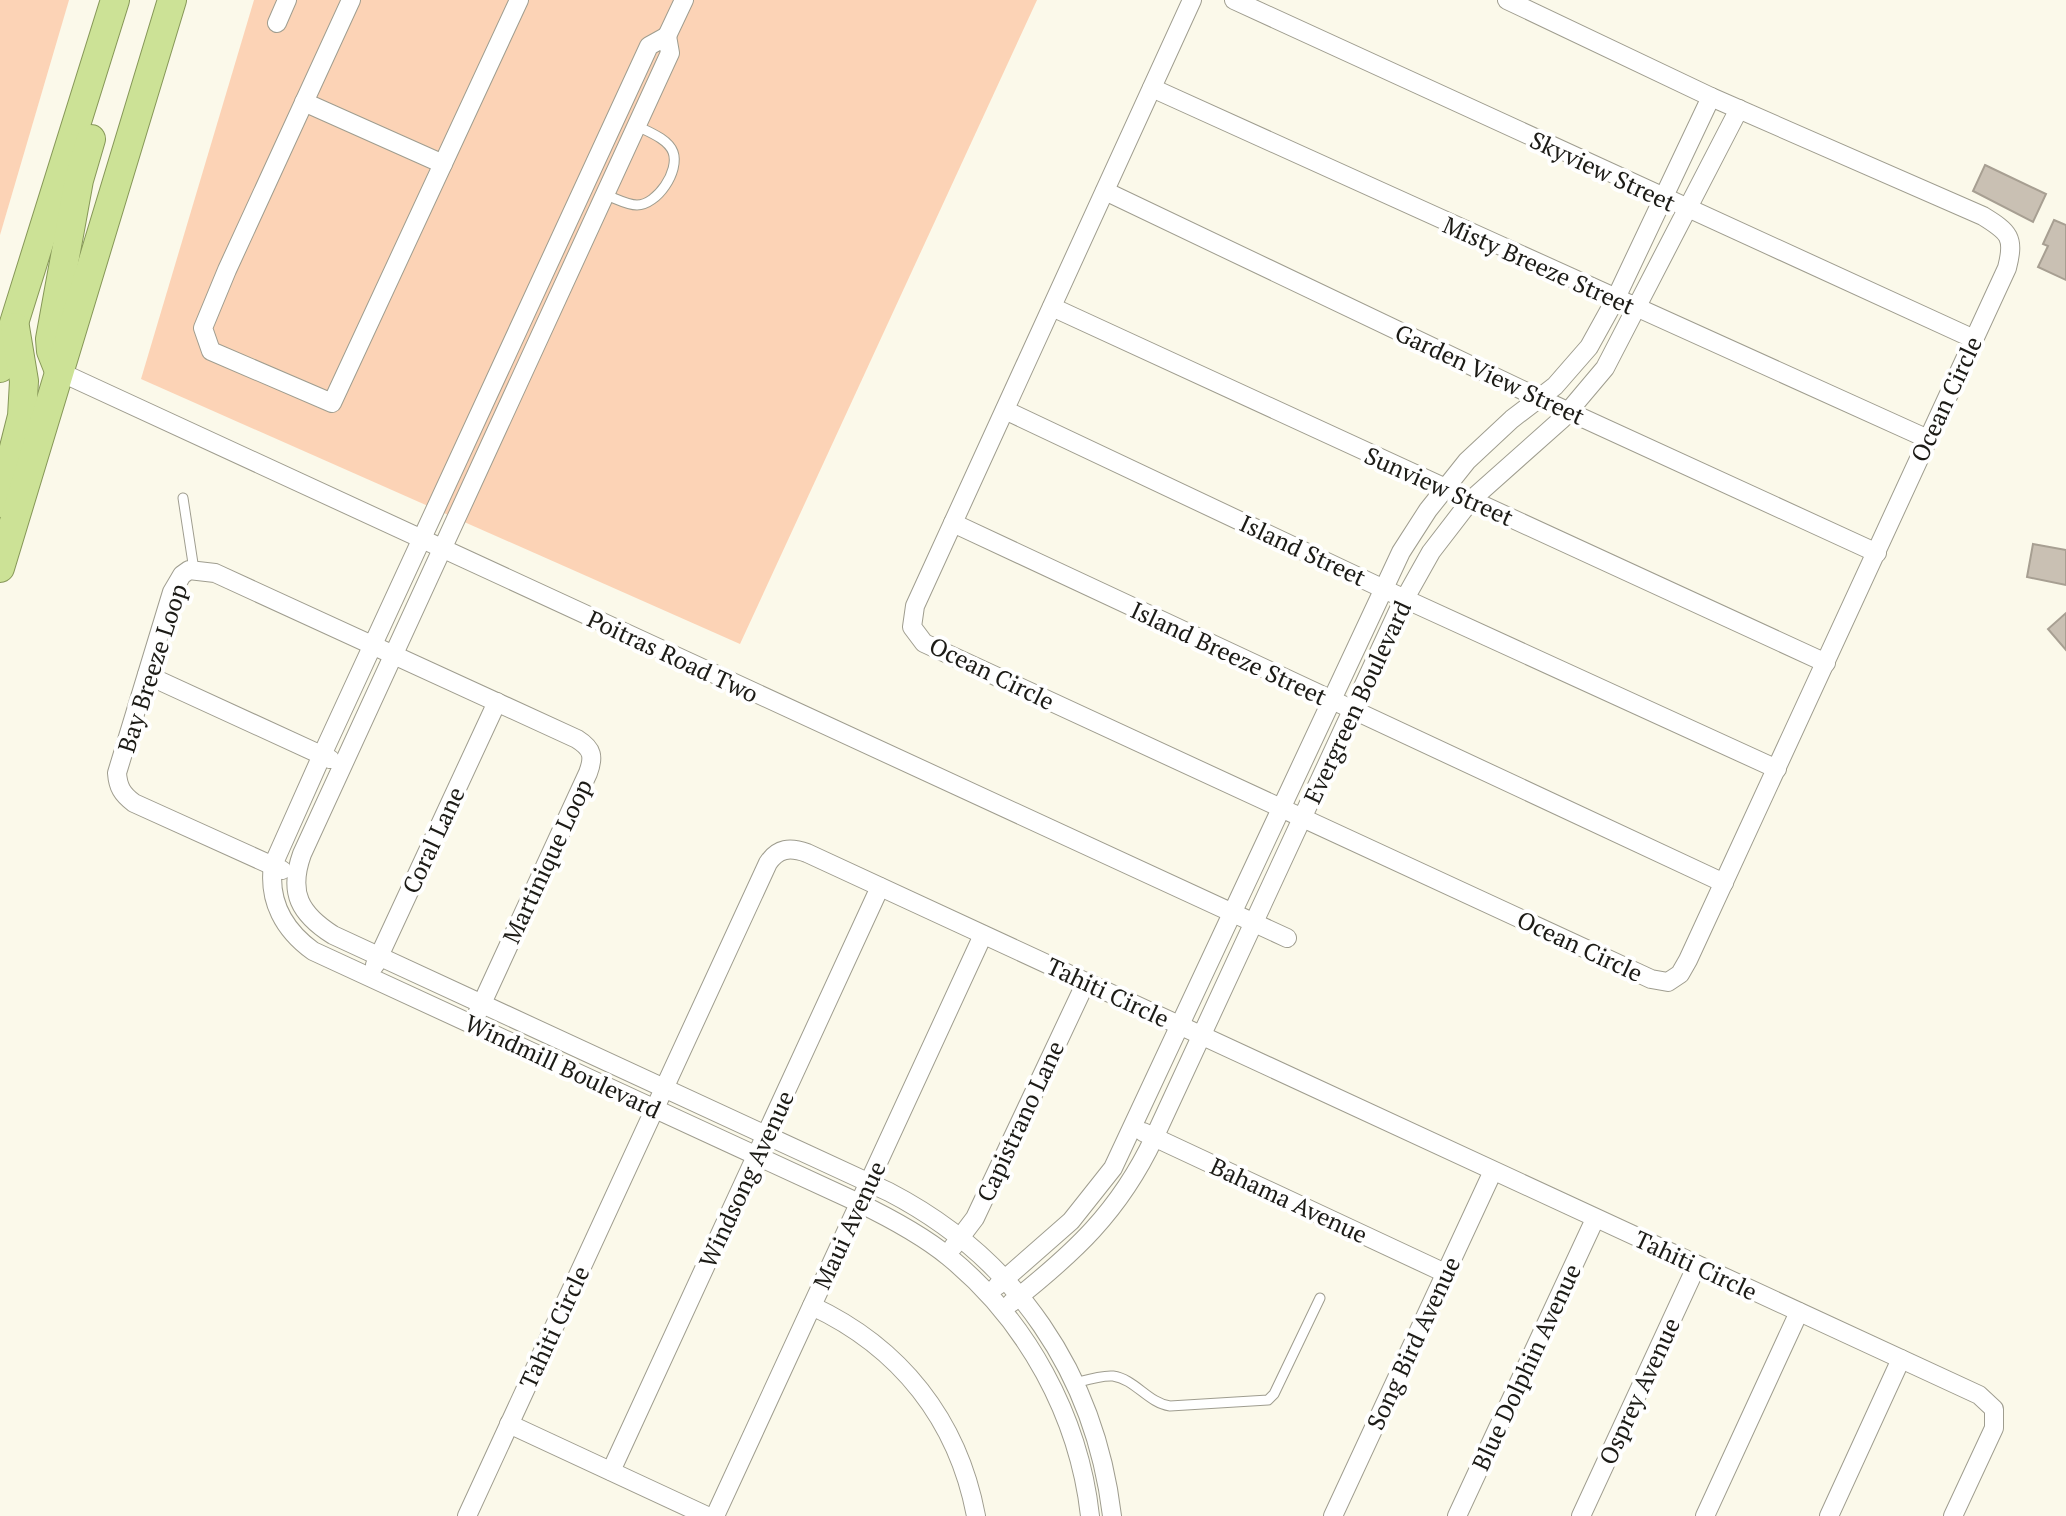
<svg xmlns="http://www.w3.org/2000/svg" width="2066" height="1516" font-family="'PT Serif',serif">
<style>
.green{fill:#fcd3b6}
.building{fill:#c9c0b3;stroke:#a79f92;stroke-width:2}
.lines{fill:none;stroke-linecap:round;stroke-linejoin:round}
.service-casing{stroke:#9f9d8f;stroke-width:11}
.minor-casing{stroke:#9f9d8f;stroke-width:20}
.trunk-casing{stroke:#869758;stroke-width:30}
.service{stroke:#fff;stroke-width:9}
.minor{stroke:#fff;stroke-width:18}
.trunk{stroke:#cce296;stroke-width:28}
.labels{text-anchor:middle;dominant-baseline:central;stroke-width:8;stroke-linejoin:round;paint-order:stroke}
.street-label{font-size:24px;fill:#1c1b16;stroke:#fff}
</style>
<rect width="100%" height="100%" fill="#fbf9ea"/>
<g class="green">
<polygon points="0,0 69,0 0,235"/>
<polygon points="254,0 1037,0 740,644 141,379"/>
</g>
<g class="building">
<polygon points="1985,165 2046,194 2033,222 1973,191"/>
<polygon points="2054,220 2066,225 2066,280 2038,267 2048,246 2043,244"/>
<polygon points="2033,544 2066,550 2066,585 2027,577"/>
<polygon points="2066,613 2066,650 2048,629"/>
</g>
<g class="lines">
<g class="service-casing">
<g id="service">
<path d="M606,195C615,198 627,205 637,205C657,205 680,171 673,152C668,139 649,132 637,126"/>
<polyline points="183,498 194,570"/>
<path d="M1075,1383C1086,1380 1102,1375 1113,1376C1135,1379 1148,1403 1170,1406L1268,1400L1274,1394L1320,1298"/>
</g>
</g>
<g class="minor-casing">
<g id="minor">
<polyline points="351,0 227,270 203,328 211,351 332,403 519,0"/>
<path d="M1192,0L915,606L912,627L924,643L1651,979L1668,982L1680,974L1688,960L2007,268C2015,237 2009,232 1983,216L1711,97L1507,0"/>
<polyline points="1234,0 1974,339"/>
<polyline points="277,23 287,0"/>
<polyline points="667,36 684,0"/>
<polyline points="1152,88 1928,439"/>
<polyline points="304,102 443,164"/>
<polyline points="1105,191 1539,398 1877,553"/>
<polyline points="1052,307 1826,663"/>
<polyline points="60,372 1287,938"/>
<polyline points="1005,410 1405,599 1777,769"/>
<polyline points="953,523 1724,883"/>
<polyline points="147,675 330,759"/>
<path d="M282,870L134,803C122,794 118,787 117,773L172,592L182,575L189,570L215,573L577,739C593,749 594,757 588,773L478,1012"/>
<polyline points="375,965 497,702"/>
<polyline points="1143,1132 1445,1273"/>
<polyline points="953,1247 975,1218 1086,982"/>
<polyline points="997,1286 1071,1221 1113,1168 1401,552 1428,510 1467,461 1512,419 1555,386 1589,347 1615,300 1711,97"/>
<path d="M1011,1303C1074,1253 1119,1212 1154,1138L1399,609L1431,552L1471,500L1562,419L1605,368L1739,109"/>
<path d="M812,1306C900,1347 958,1420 976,1516"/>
<polyline points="509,1424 707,1516"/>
<polyline points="611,1471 880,887"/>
<path d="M467,1516L768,863C778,848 790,847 807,853L1979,1395L1994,1409V1428L1953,1516"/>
<polyline points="715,1516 983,935"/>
<path d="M1090,1516C1079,1416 1027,1321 949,1257C922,1235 890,1218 859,1203L313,951C284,930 268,901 273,865L322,755L649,46L667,36L670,53L302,854C288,893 300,914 333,935L889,1192C1016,1258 1095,1374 1112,1516"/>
<polyline points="1333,1516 1493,1171"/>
<polyline points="1457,1516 1595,1219"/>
<polyline points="1581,1516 1697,1265"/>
<polyline points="1705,1516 1799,1312"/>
<polyline points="1829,1516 1901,1359"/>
</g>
</g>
<g class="trunk-casing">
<g id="trunk">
<polyline points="0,368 115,0"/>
<polyline points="59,371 51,351 50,339 79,180 91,139"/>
<polyline points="0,503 22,416 24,381 15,327"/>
<polyline points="0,568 172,0"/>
</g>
</g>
<use href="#service" class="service"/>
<use href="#minor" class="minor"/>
<use href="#trunk" class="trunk"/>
</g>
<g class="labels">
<g class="street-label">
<text transform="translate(1603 171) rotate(25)">Skyview Street</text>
<text transform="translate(1539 265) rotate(24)">Misty Breeze Street</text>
<text transform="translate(1490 374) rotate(25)">Garden View Street</text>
<text transform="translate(1946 399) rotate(-65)">Ocean Circle</text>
<text transform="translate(1439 486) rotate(24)">Sunview Street</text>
<text transform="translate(1303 550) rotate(25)">Island Street</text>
<text transform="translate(1229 653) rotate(25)">Island Breeze Street</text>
<text transform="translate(673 656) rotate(25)">Poitras Road Two</text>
<text transform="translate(152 668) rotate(-72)">Bay Breeze Loop</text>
<text transform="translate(992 673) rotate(26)">Ocean Circle</text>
<text transform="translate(1357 702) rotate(-65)">Evergreen Boulevard</text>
<text transform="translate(433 840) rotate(-65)">Coral Lane</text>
<text transform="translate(547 861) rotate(-65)">Martinique Loop</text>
<text transform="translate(1580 946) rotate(25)">Ocean Circle</text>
<text transform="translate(1108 992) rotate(25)">Tahiti Circle</text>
<text transform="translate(563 1066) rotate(25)">Windmill Boulevard</text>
<text transform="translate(1020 1121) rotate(-65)">Capistrano Lane</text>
<text transform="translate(746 1179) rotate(-65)">Windsong Avenue</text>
<text transform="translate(1289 1200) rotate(25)">Bahama Avenue</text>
<text transform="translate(849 1225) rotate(-65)">Maui Avenue</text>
<text transform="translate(1696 1265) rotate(25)">Tahiti Circle</text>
<text transform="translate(554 1327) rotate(-65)">Tahiti Circle</text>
<text transform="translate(1413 1343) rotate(-65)">Song Bird Avenue</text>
<text transform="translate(1526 1367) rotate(-65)">Blue Dolphin Avenue</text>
<text transform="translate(1639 1391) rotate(-65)">Osprey Avenue</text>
</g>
</g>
</svg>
